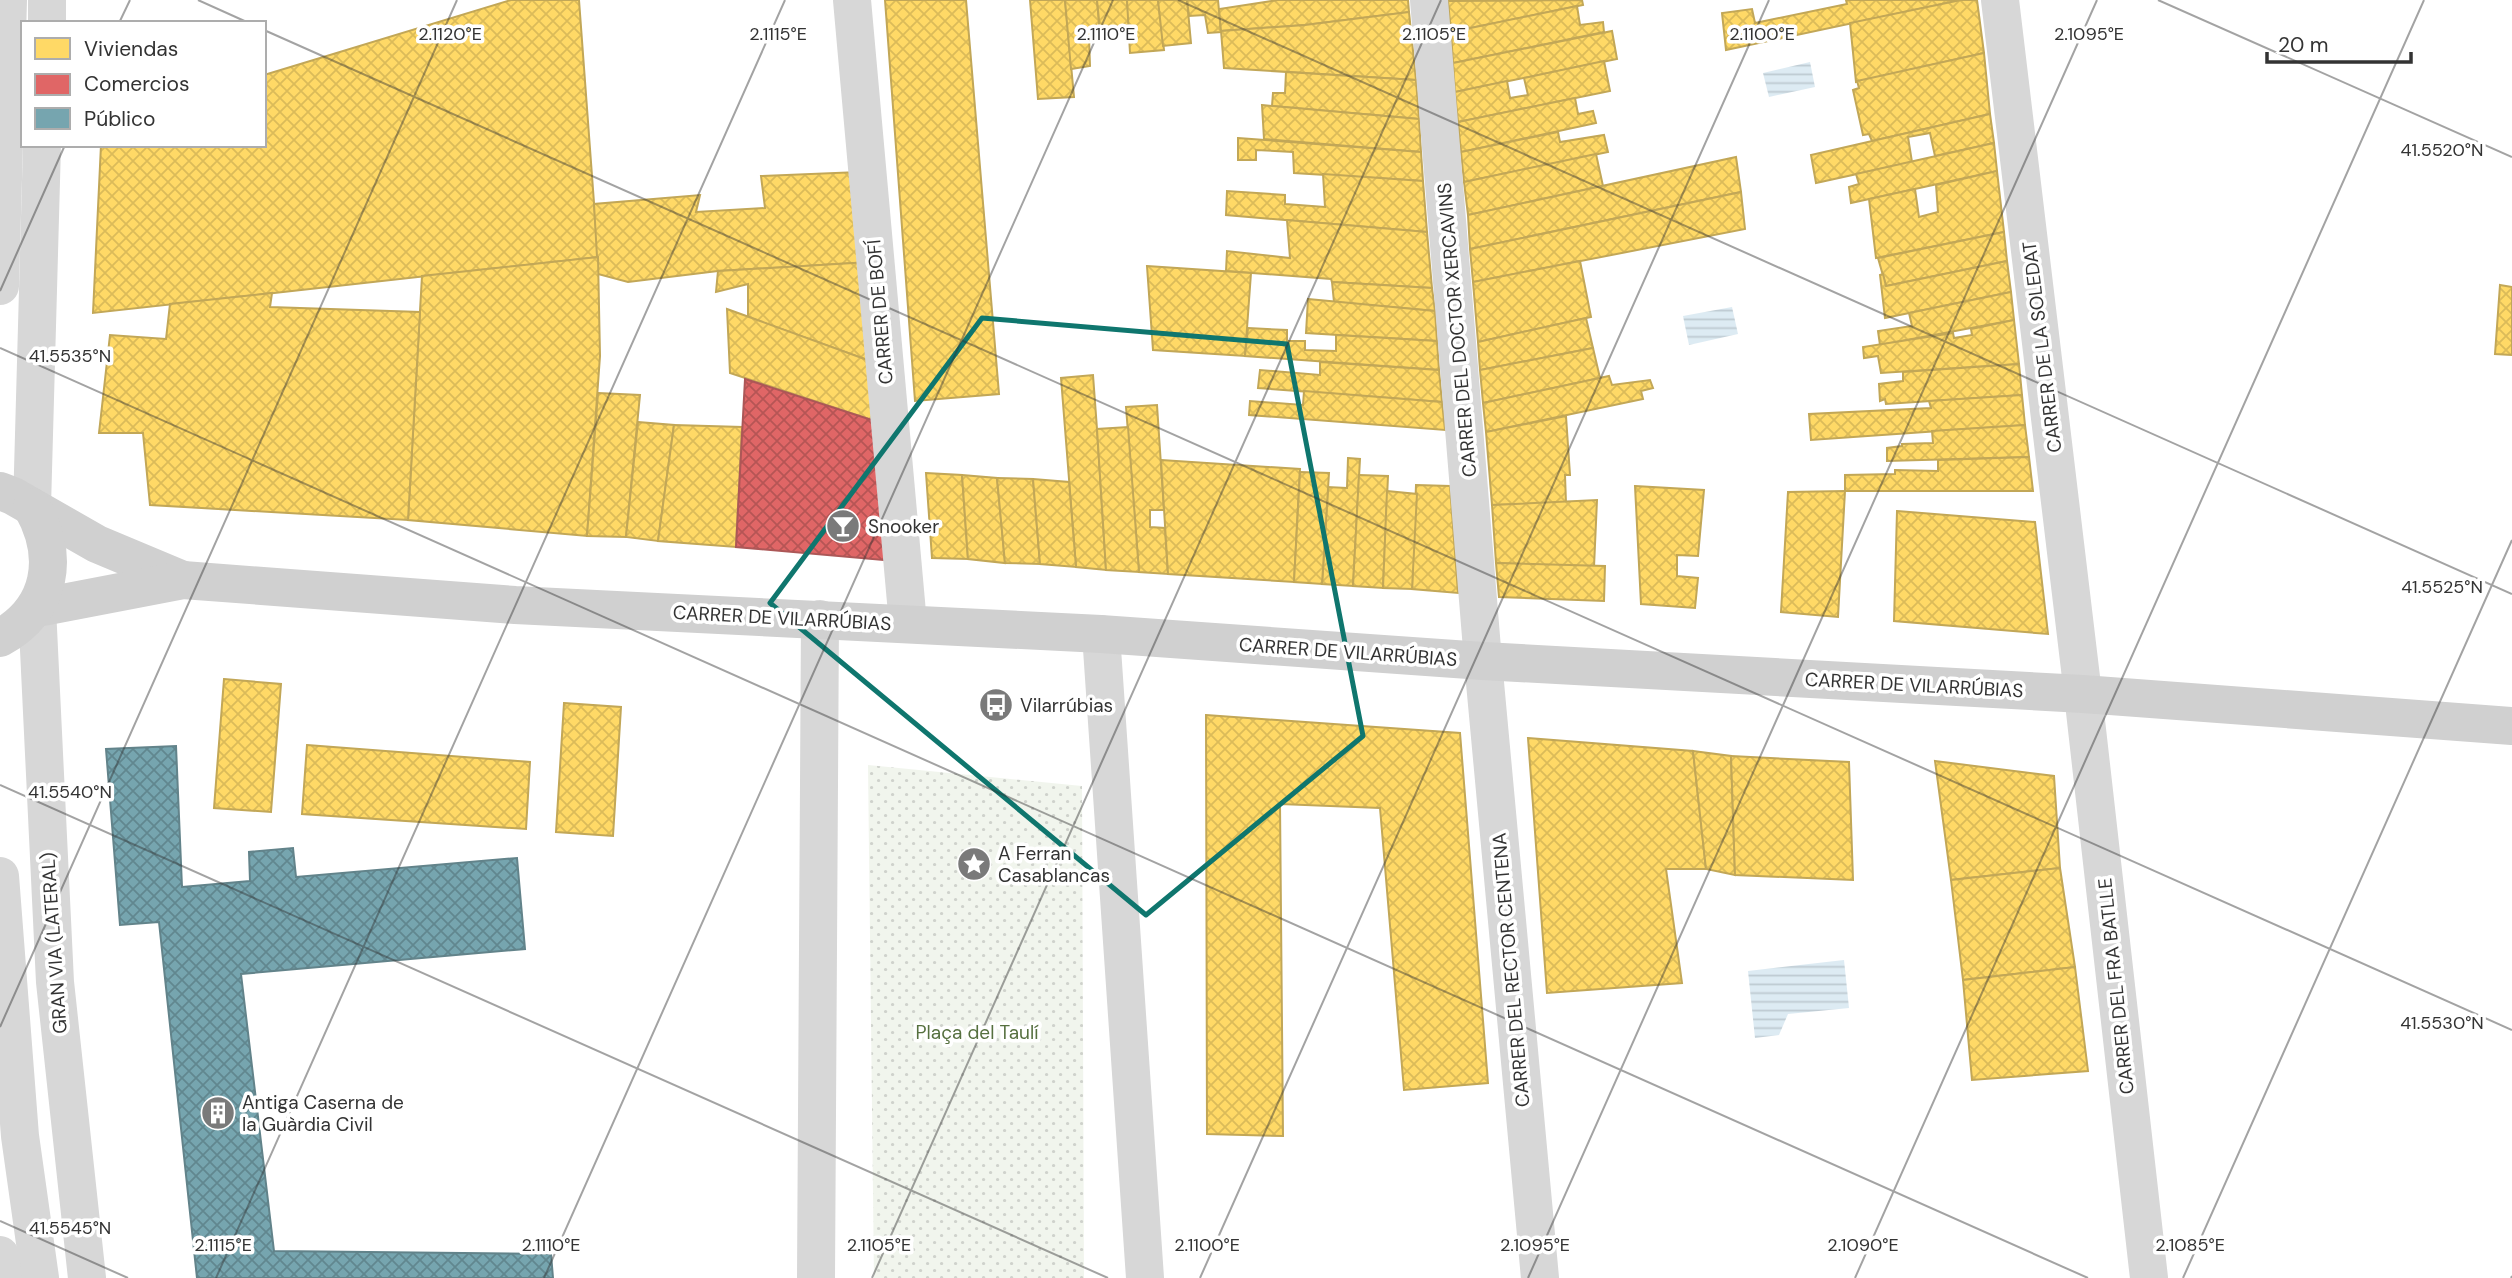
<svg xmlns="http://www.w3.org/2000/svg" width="2512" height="1278" font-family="'DM Sans',sans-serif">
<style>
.park{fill:url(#park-dots)}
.water{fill:url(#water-rules)}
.homes{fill:url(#homes-cross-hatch);stroke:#c2a757;stroke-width:2}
.shops{fill:url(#shops-cross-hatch);stroke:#ac5757;stroke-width:2}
.public{fill:url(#public-cross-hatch);stroke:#62838a;stroke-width:2}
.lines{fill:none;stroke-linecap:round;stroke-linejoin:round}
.minor{stroke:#d7d7d7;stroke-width:38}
.tertiary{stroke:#d7d7d7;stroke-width:38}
.secondary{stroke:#d0d0d0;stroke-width:38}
.marked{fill:none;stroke:#0f766e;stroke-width:5;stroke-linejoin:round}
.ticks{fill:none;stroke:#333;stroke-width:2;stroke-opacity:0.45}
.labels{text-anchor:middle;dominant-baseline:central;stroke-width:7;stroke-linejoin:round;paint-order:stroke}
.street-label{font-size:19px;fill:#333;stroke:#fff}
.poi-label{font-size:19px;fill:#333;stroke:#fff;text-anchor:start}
.park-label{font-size:19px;fill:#56703f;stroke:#fff}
.ticks-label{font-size:18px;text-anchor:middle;fill:#333;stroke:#fff;stroke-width:7;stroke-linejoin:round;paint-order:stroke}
</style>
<defs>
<pattern id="park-dots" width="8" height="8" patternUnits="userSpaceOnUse" patternTransform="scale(1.75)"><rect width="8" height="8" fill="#f1f5ed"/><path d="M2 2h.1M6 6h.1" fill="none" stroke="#cfd2cc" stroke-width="1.8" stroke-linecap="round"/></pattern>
<pattern id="water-rules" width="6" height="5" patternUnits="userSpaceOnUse" patternTransform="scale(1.75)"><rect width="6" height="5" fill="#ddebf3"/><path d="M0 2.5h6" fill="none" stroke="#becad1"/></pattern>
<pattern id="homes-cross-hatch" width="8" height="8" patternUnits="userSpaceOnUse" patternTransform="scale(1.75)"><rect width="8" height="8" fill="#ffd966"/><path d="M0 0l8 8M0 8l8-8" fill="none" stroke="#dbbb59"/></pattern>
<pattern id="shops-cross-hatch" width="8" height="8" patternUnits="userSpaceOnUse" patternTransform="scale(1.75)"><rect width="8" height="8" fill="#e06666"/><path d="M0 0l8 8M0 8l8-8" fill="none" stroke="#b65555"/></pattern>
<pattern id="public-cross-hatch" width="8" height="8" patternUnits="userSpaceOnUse" patternTransform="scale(1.75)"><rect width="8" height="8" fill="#76a5af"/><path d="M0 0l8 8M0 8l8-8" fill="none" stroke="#61878f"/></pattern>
</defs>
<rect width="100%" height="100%" fill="#fff"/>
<polygon class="park" points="868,765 1082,786 1084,1278 874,1278"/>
<g class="water">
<polygon points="1810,62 1815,87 1769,97 1763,73"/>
<polygon points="1732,307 1738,334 1689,345 1683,316"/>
<polygon points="1844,960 1849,1008 1788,1014 1779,1035 1755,1038 1748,971"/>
</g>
<g class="homes">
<polygon points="511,0 579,0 598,257 93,313 101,145 264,145 264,75"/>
<polygon points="885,0 966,0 999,394 915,401"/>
<polygon points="1030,0 1065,0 1074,97 1038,99"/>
<polygon points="1065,0 1097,0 1100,34 1089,37 1090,66 1071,69"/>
<polygon points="1097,0 1127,0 1129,25 1100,30"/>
<polygon points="1127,0 1158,0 1164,50 1130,53"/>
<polygon points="1158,0 1187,0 1191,43 1163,46"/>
<polygon points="1187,0 1218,0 1221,32 1208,33 1205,15 1189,16"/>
<polygon points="1278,0 1408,0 1409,12 1305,25 1221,31 1219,9"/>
<polygon points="1582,0 1583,5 1451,32 1448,1"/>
<polygon points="1846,0 1961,0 1726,50 1722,13 1752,9 1755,23 1847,4"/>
<polygon points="1961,0 1977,0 1984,53 1856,82 1850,23"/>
<polygon points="1577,6 1580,25 1603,22 1604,32 1453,63 1451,32"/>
<polygon points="1409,12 1416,80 1224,68 1221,31 1305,25"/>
<polygon points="1612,31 1617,59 1455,92 1453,63"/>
<polygon points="1984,53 1990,114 1872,141 1869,134 1863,135 1853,90 1859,88 1857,81"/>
<polygon points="1604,61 1610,91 1458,122 1455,92 1507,81 1510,98 1528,95 1524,78"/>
<polygon points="1286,72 1416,80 1419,119 1272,106 1273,93 1285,93"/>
<polygon points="1575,98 1578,114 1593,111 1596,123 1461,152 1458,122"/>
<polygon points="1262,105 1419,119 1421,152 1264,139"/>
<polygon points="1990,114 1994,143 1935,156 1930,133 1908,137 1912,162 1816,183 1811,155"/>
<polygon points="1558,132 1560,142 1604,135 1608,152 1464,182 1461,152"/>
<polygon points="1238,138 1421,152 1423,181 1294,173 1293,152 1256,150 1256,160 1238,160"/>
<polygon points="1994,143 1997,171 1851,203 1849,187 1859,184 1856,174"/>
<polygon points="1596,154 1603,186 1468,215 1464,182"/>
<polygon points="1736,157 1741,192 1470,249 1468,215"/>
<polygon points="1997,171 2004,232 1876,258 1869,199 1915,189 1919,217 1938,212 1936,185"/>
<polygon points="859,172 870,262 718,271 628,282 598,274 594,204 700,195 696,212 765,208 761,176"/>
<polygon points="1323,174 1423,181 1427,232 1226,215 1227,191 1285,195 1285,204 1325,207"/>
<polygon points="1741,192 1745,229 1473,282 1470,249"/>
<polygon points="1287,220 1427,232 1432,288 1332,282 1331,279 1226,271 1227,251 1290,258"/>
<polygon points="2004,232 2007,261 1886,286 1878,258"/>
<polygon points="598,257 600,356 587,536 408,520 422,276"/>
<polygon points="1580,261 1591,317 1478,342 1473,282"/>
<polygon points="2007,261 2011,292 1885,318 1880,275 1883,274 1886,286"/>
<polygon points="870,262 873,362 748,317 748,284 716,292 718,271"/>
<polygon points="1147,266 1251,273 1245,356 1153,350"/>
<polygon points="1332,282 1432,288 1435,311 1334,302"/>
<polygon points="2500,285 2512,287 2512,355 2495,354"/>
<polygon points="2011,292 2014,320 1880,345 1878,331 1912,326 1909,313"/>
<polygon points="272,293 270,307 420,312 408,520 150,505 143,433 99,433 110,335 166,339 170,304"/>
<polygon points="1308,299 1435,311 1437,341 1306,333"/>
<polygon points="727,309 873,362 875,421 730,373"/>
<polygon points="1586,318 1593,348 1480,370 1478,342"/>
<polygon points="2014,320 2019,364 1881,373 1878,356 1864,358 1863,347 1953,333 1954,338 1972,335 1971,329"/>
<polygon points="1248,328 1287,330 1287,341 1305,341 1305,350 1336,351 1336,335 1437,341 1439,370 1245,356"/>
<polygon points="1593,348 1600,378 1483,403 1480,370"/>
<polygon points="1320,362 1439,370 1442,402 1258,388 1260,370 1320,375"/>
<polygon points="2019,364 2022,395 1886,404 1885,399 1880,401 1879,384 1903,381 1903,372"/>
<polygon points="1093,375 1097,429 1106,570 1076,567 1061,378"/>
<polygon points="1609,376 1612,385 1650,380 1653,388 1641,391 1643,399 1486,432 1483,403"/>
<polygon points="1304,391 1442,402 1445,430 1249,415 1250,401 1303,405"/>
<polygon points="598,393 640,395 626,537 587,536"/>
<polygon points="2022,395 2025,425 1811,440 1809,414 1931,408 1929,401"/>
<polygon points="1157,405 1164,510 1150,510 1150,527 1165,528 1168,574 1139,572 1126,407"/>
<polygon points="1566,416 1570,475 1565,475 1566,503 1492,505 1486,432"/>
<polygon points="638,422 674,425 658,541 626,537"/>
<polygon points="674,425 742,427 736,547 658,541"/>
<polygon points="2025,425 2029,457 1887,461 1887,448 1902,446 1902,444 1933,443 1932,431"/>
<polygon points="1128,427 1139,572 1106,570 1097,429"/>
<polygon points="2029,457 2033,491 1845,491 1845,475 1895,474 1895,470 1938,471 1938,460"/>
<polygon points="1348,458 1360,459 1353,586 1322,584 1328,487 1347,488"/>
<polygon points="1161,460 1300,469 1294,582 1168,574"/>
<polygon points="1300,472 1329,473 1322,584 1294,582"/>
<polygon points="926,473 962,475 968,559 932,558"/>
<polygon points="962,475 997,478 1005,563 968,559"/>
<polygon points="1359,475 1388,476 1383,588 1353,586"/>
<polygon points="997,478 1033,479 1040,564 1005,563"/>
<polygon points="1033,479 1069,482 1076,567 1040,564"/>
<polygon points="1416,485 1450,486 1458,593 1412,589"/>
<polygon points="1635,486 1704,490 1698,556 1677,555 1677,576 1698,578 1695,608 1641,604"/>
<polygon points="1387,491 1417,494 1412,589 1383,588"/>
<polygon points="1845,491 1838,617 1781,612 1788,492"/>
<polygon points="1597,500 1594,567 1496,563 1492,505"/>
<polygon points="1897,511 2035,522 2048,634 1894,621"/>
<polygon points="1496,563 1605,566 1604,601 1499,597"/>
<polygon points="224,679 281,684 271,812 214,808"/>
<polygon points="564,703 621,707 613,836 556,832"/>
<polygon points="1206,715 1460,733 1488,1083 1404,1090 1380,808 1280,804 1283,1136 1207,1134"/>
<polygon points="1528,738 1693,751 1706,869 1666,869 1682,983 1547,993"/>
<polygon points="307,745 530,762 526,829 302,814"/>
<polygon points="1693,751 1731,756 1735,875 1706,869"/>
<polygon points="1731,756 1849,762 1853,880 1735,875"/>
<polygon points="1935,761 2054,776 2060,868 1951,880"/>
<polygon points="2060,868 2075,967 1963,980 1951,880"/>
<polygon points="2075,967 2088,1071 1972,1080 1963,980"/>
</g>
<polygon class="shops" points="745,379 875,421 894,561 736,547"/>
<polygon class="public" points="176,746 182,887 250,881 249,852 293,848 296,877 517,858 525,949 241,974 274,1251 551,1254 553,1278 197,1278 159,922 120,925 106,749"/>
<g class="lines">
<g class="minor">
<polyline points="852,0 908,624"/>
<polyline points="1429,0 1483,661 1540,1278"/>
<polyline points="2000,0 2083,694 2149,1278"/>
<polyline points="47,23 47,0"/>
<polyline points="32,507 42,145"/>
<polyline points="37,608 55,982 87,1278"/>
<polyline points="1101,634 1145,1278"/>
<polyline points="816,1278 820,619"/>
</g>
<g class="tertiary">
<polyline points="0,286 8,0"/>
<polyline points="0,876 20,1136 40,1278"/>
<polyline points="0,1255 3,1278"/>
</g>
<g class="secondary">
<polyline points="0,491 13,496 97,544 183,580"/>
<polyline points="37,608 183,580 515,605 1101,634 1483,661 2083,694 2512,726"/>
<path d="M0,638C52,609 60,557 32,507"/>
</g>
</g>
<path class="marked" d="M982,318L1287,344L1363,736L1146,915L770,603Z"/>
<path class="ticks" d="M198,0L249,23M1178,0L2512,594M2158,0L2512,157M119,23L130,0M264,30L2512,1030M0,291L65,145M0,348L2088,1278M0,785L1108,1278M0,1027L457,0M0,1221L128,1278M216,1278L785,0M544,1278L1113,0M872,1278L1441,0M1200,1278L1769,0M1528,1278L2097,0M1855,1278L2424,0M2183,1278L2512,540M2511,1278L2512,1276"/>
<defs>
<g id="bar-disc" transform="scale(1.75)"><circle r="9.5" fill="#7a7a7a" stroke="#fff"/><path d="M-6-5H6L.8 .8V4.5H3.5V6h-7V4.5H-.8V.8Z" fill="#fff"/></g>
<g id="bus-disc" transform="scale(1.75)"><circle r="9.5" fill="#7a7a7a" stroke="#fff"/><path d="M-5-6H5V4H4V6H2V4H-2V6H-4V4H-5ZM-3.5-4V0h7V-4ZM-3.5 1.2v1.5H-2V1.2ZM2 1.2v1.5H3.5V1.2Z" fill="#fff"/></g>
<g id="sight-disc" transform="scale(1.75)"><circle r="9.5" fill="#7a7a7a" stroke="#fff"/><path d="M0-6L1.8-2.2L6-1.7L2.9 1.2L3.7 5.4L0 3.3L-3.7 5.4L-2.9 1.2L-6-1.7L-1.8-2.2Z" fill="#fff"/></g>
<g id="building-disc" transform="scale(1.75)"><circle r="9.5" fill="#7a7a7a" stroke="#fff"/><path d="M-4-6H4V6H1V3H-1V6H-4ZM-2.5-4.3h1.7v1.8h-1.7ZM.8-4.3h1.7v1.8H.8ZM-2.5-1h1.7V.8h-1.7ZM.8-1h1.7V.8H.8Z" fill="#fff"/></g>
</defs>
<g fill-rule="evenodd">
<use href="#bar-disc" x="843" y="526"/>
<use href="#bus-disc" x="996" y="705"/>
<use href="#sight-disc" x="974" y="864"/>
<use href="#building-disc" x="218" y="1113"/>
</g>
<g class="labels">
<g class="street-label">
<text transform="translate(880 312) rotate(-95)">CARRER DE BOFÍ</text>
<text transform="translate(1457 330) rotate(-95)">CARRER DEL DOCTOR XERCAVINS</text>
<text transform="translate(2042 347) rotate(-97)">CARRER DE LA SOLEDAT</text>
<text transform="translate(782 618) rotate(3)">CARRER DE VILARRÚBIAS</text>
<text transform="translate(1348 652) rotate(4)">CARRER DE VILARRÚBIAS</text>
<text transform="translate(1914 685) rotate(3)">CARRER DE VILARRÚBIAS</text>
<text transform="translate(54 943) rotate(-94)">GRAN VIA (LATERAL)</text>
<text transform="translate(1511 970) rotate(-95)">CARRER DEL RECTOR CENTENA</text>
<text transform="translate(2116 986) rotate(-96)">CARRER DEL FRA BATLLE</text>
</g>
<g class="poi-label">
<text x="868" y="526">Snooker</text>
<text x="1020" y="705">Vilarrúbias</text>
<text x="998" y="853">A Ferran<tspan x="998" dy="22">Casablancas</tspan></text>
<text x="242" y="1102">Antiga Caserna de<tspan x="242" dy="22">la Guàrdia Civil</tspan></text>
</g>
<g class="park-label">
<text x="977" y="1032">Plaça del Taulí</text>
</g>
</g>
<g class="ticks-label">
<text x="450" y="40">2.1120°E</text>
<text x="778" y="40">2.1115°E</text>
<text x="1106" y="40">2.1110°E</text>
<text x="1434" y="40">2.1105°E</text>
<text x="1762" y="40">2.1100°E</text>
<text x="2089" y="40">2.1095°E</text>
<text x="2442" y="156">41.5520°N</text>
<text x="70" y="362">41.5535°N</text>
<text x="2442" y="593">41.5525°N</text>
<text x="70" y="798">41.5540°N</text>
<text x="2442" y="1029">41.5530°N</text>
<text x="70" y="1234">41.5545°N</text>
<text x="223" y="1251">2.1115°E</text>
<text x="551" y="1251">2.1110°E</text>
<text x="879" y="1251">2.1105°E</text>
<text x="1207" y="1251">2.1100°E</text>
<text x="1535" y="1251">2.1095°E</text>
<text x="1863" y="1251">2.1090°E</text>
<text x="2190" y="1251">2.1085°E</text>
</g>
<rect x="21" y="21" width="245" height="126" fill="#ffffff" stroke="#adadad" stroke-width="2"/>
<rect x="35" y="38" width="35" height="21" fill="#ffd966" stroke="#adadad" stroke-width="2"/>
<text x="84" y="56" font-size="21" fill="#333333">Viviendas</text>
<rect x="35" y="74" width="35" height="21" fill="#e06666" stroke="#adadad" stroke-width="2"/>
<text x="84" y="91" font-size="21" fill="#333333">Comercios</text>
<rect x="35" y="108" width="35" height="21" fill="#76a5af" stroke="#adadad" stroke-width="2"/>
<text x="84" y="126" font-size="21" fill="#333333">Público</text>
<path d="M2267 52v10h144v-10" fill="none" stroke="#333333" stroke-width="3.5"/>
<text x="2278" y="52" font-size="21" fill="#333333" stroke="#ffffff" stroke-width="5" paint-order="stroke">20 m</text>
</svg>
